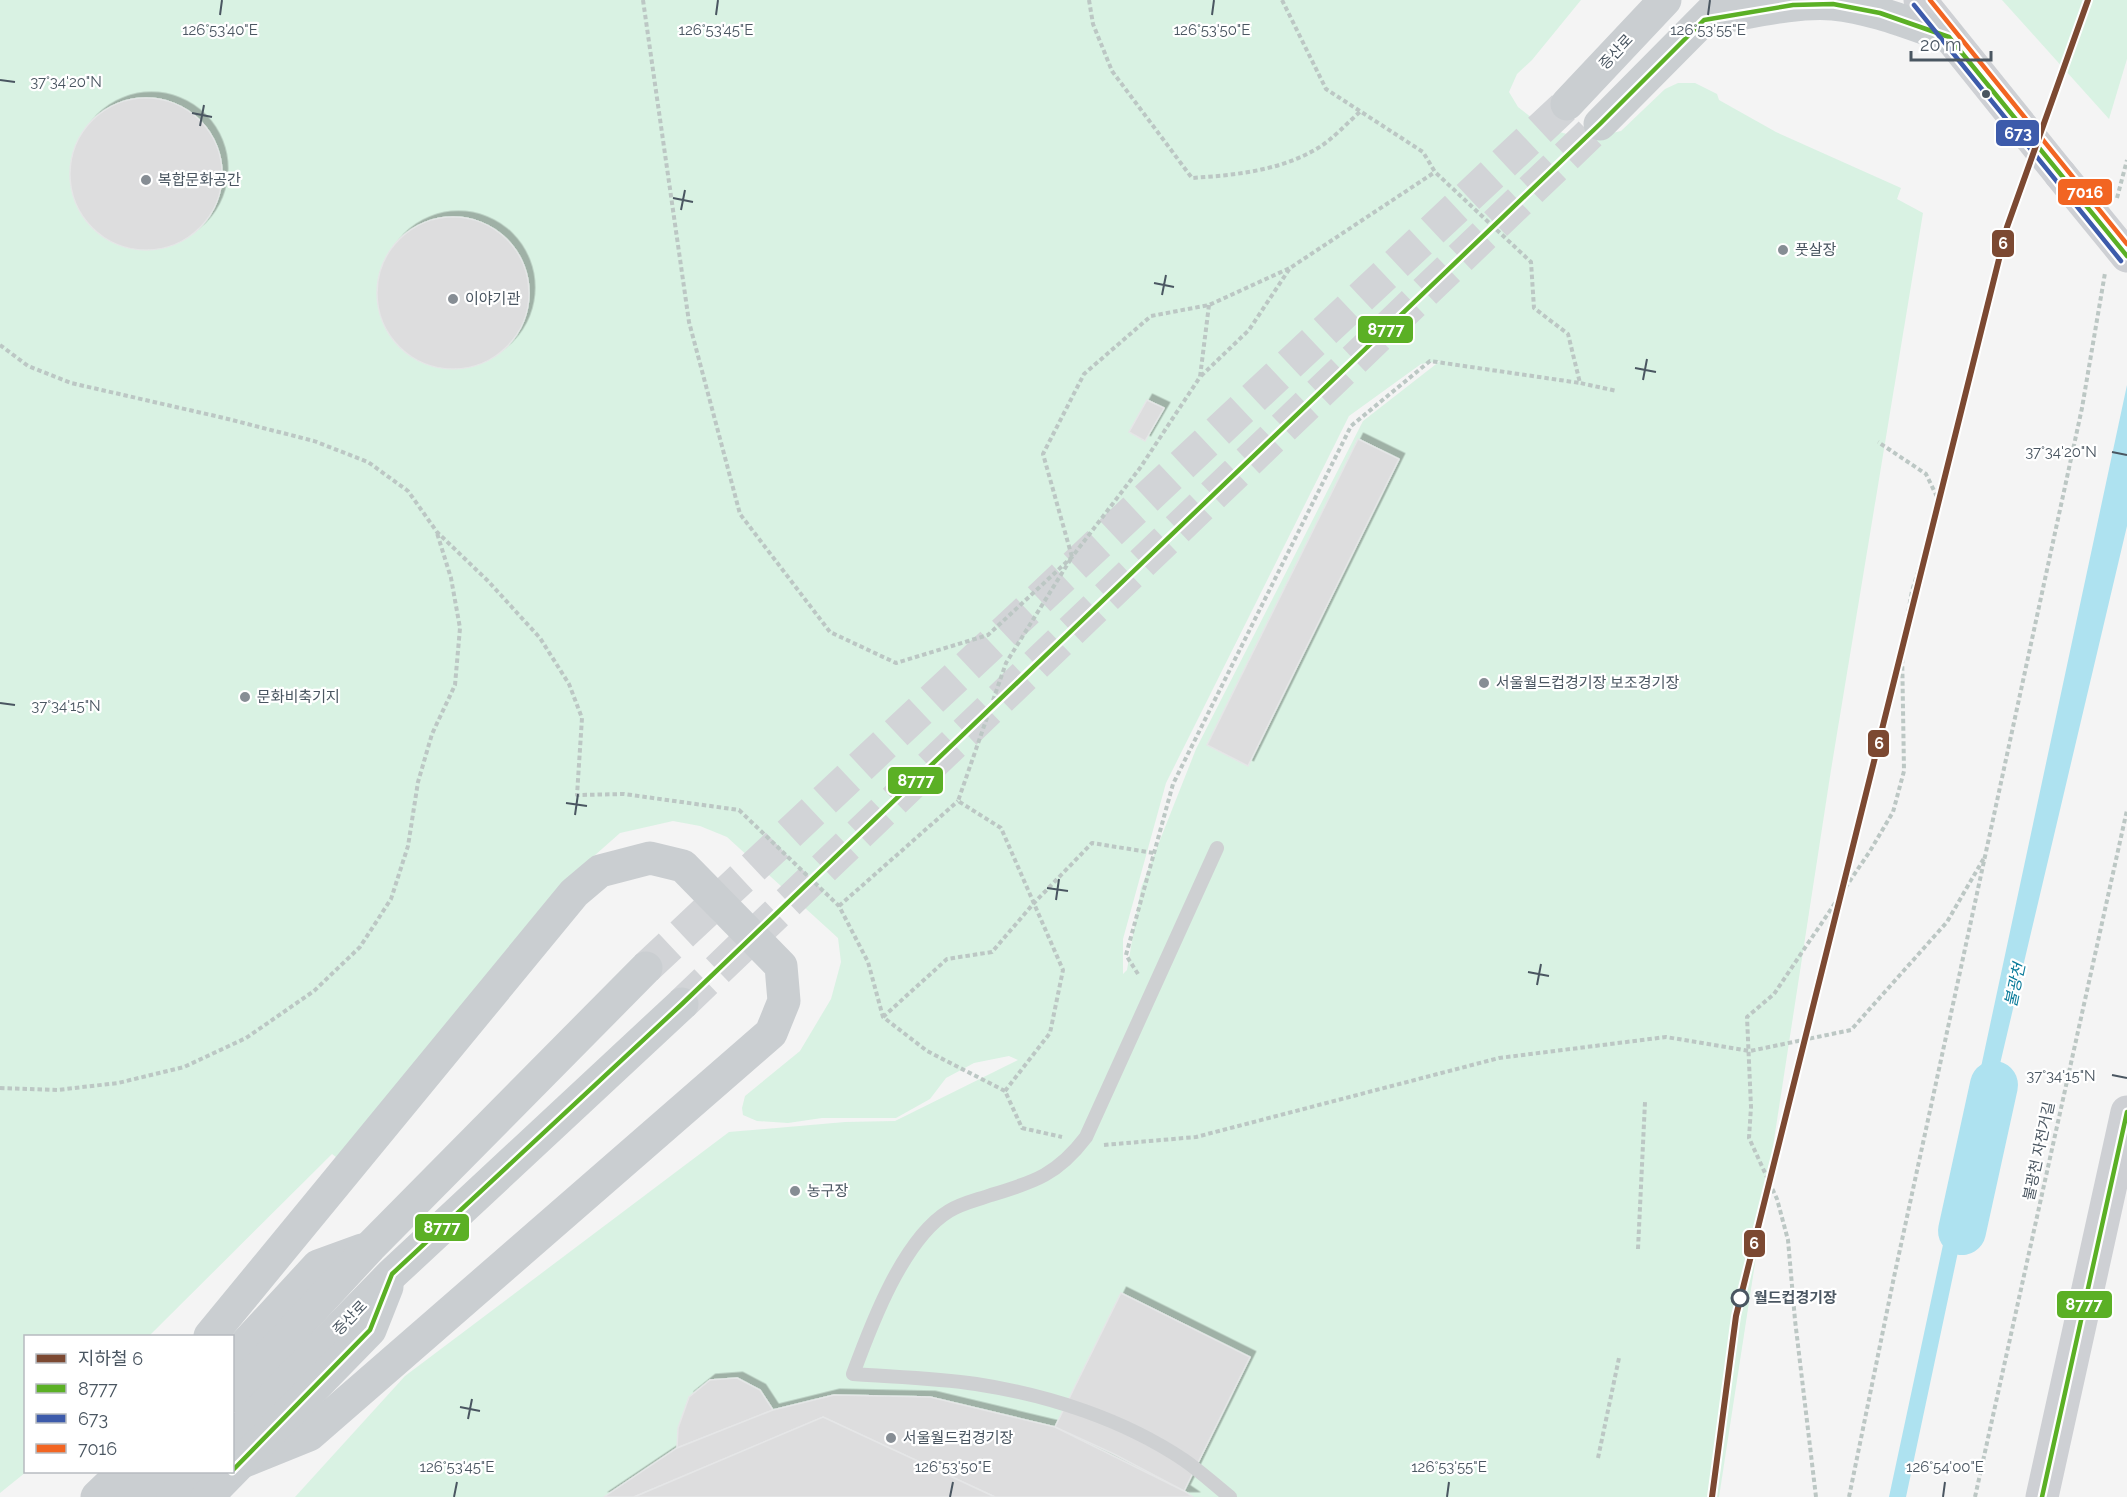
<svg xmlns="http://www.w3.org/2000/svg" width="2127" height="1497" font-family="Raleway,'Noto Sans KR',sans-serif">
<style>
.green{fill:#d9f2e3;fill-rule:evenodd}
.water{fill:#aee2f0}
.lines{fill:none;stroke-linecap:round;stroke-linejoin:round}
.river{stroke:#aee2f0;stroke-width:48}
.building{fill:#ddddde;stroke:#e5e6e7;stroke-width:1.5;filter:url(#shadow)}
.primary-tunnel{stroke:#d2d4d7;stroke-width:33;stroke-dasharray:33 16;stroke-linecap:butt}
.path{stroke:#bcc7c4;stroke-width:4;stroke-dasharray:4.5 3;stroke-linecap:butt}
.lane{stroke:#ced0d2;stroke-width:14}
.secondary{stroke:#ced0d4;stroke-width:33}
.primary{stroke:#caced1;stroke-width:33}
.secondary-bridge{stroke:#ced0d4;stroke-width:33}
.bus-1-casing{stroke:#fff;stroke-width:9}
.bus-2-casing{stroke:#fff;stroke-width:9}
.bus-3-casing{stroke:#fff;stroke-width:9}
.bus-1{stroke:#5bb025;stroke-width:4.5}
.bus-2{stroke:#3d5bab;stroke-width:4.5}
.bus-3{stroke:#f26522;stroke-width:4.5}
.metro-1-casing{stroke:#fff;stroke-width:10}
.metro-1{stroke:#7c4932;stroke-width:6}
.ticks{fill:none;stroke:#4a5661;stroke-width:2}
.bus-dot{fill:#4a5661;stroke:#fff;stroke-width:2}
.poi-dot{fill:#868d94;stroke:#fff;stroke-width:2}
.stop-dot{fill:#fff;stroke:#4a5661;stroke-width:3}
.labels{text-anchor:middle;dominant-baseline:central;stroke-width:4.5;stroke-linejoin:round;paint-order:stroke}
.street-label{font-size:15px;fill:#4a5661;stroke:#fff}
.poi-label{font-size:15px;fill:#4a5661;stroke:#fff;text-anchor:start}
.stop-label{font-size:15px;font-weight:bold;fill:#4a5661;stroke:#fff;text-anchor:start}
.water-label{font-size:16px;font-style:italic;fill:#0c7c9b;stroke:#fff}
.ticks-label{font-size:15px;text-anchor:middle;fill:#4a5661;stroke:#fff;stroke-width:4.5;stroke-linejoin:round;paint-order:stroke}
.line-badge{stroke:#fff;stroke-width:2}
.badge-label{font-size:16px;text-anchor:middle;font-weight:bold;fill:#fff}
</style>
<defs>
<filter id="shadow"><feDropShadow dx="5.5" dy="-5.5" stdDeviation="0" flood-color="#0004"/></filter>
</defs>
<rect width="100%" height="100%" fill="#f4f4f4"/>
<g class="green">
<path d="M0,0H1581L1532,60L1517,74L1509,92L1518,107L1545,128L1585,139L1621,131L1665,89L1678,83H1695L1717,94L1719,100L1776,132L1901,188L1897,199L1923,213L1831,770L1719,1497H295L405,1376L729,1132L845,1122L895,1121L1018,1060L1009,1056L974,1063L946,1078L930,1099L896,1118H822L788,1123L757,1121L743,1115L742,1108L745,1096L800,1051L831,999L841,962L838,938L727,837L700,826L673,821L620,833L594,856L345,1164L332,1154L149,1336H26V1472L0,1493ZM1440,361L1363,421L1196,749L1141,888L1127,970L1123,974V939L1166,783L1349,416L1421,364Z"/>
<polygon points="2002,0 2127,0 2127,59 2109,119"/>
</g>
<polygon class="water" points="2127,385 2127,526 1979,1153 1906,1497 1889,1497"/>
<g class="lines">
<polyline class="river" points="1962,1231 1994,1085"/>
</g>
<g class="building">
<circle cx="146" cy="174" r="76"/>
<circle cx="453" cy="293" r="76"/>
<polygon points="1147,400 1164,408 1145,441 1129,432"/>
<polygon points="1358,439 1399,459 1248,766 1207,745"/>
<polygon points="1121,1293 1250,1357 1184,1491 1114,1454 1055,1427"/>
<polygon points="737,1378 760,1390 773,1410 677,1448 678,1428 689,1397 710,1380"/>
<polygon points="834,1395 930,1397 1055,1427 1184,1491 1193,1497 995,1497 823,1417 634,1497 604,1497 677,1448 773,1410"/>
<polygon points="823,1417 995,1497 634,1497"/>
</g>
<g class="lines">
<g class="primary-tunnel">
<polyline points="646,968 1567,104"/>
<polyline points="682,1004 1600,124"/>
</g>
<g class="path">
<polyline points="643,0 689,322 740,514 830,632 896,663 988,635 1072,557 1140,468 1200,377 1209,305"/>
<path d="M1089,0L1093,24L1112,71L1192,178C1235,175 1280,171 1318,148C1333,139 1347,123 1361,111"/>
<polyline points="1282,0 1326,89 1423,152 1435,172 1531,262 1534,308 1568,334 1580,383 1617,391"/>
<polyline points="2117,198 2127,160"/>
<polyline points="0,345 28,366 71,383 224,418 314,441 368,462 408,491 437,532 488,581 540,638 569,684 582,718 577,795 624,794 739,810 839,906 868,962 883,1017 927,1051 1005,1091 1022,1128 1062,1137"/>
<polyline points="1201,376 1249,330 1290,268 1435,172"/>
<polyline points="839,906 958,801"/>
<polyline points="1138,974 1126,955 1173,784 1351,426 1430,361 1580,383"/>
<polyline points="883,1017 947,959 992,952 1034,903 1092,843 1154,853"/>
<polyline points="0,1088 57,1090 118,1083 184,1067 246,1038 314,991 360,947 391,899 408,846 418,782 432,734 455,685 460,628 451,578 437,533"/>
<polyline points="1005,1091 1050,1033 1063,970 1001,828 958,801 1006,663 1072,557 1043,454 1084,374 1151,316 1209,305 1290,268"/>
<polyline points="1104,1145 1196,1137 1499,1058 1666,1037 1750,1051 1851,1030 1947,922 1984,858"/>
<polyline points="1638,1249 1645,1102"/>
<polyline points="1598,1458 1619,1358"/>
<polyline points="1816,1497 1795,1320 1788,1240 1777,1199 1749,1138 1751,1107 1747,1017 1774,994 1870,851 1893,812 1904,771 1902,646 1912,591 1940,503 1926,474 1878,442"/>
<polyline points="1849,1497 1894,1277 2082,408 2105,273"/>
<polyline points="1975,1497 2127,810"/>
</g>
<path class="lane" d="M1217,848L1086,1137C1058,1174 1035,1182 991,1195C977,1200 962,1203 949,1211C903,1239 871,1325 853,1374C894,1377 936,1378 976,1384C1048,1395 1123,1419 1184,1460C1200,1471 1215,1485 1230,1497"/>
<g class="secondary">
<polyline points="1920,0 2060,174"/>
<polyline points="2042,1497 2127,1112"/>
</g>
<g class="primary">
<path d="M1704,20C1746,14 1790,1 1833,4C1873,8 1911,24 1949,37"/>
<polyline points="1567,104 1665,0"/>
<polyline points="1600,124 1718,5"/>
<polyline points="210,1336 574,893 600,871 650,858 683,866 781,966 784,1001 771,1033 309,1435 242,1462"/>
<polyline points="232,1359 318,1266 362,1250"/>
<polyline points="232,1396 370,1247 646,968"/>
<polyline points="232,1439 392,1274 682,1004"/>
<polyline points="97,1497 123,1472"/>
<polyline points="133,1497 159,1472"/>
<polyline points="173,1497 200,1472"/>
<polyline points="207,1497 370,1330 387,1287"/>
</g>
<polyline class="secondary-bridge" points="2060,174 2127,256"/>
<g class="bus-1-casing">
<g id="bus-1">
<polyline points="232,1471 370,1330 392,1274 682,1004 1600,124 1704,20 1793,5 1833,4 1880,13 1949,37 2127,256"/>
<polyline points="2042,1497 2127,1112"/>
</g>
</g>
<g class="bus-2-casing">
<polyline id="bus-2" points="1914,5 2121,261"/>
</g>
<g class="bus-3-casing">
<polyline id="bus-3" points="1930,0 2127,244"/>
</g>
<use href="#bus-1" class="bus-1"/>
<use href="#bus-2" class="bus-2"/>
<use href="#bus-3" class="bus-3"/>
<g class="metro-1-casing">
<polyline id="metro-1" points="1712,1497 1736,1316 2007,227 2088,0"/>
</g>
<use href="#metro-1" class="metro-1"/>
</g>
<path class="ticks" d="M220,15L222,0M716,15L718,0M1212,15L1214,0M1708,15L1710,0M0,80L15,82M192,113L212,117M200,126L204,105M673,198L693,202M681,210L685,190M1154,283L1174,287M1162,295L1166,275M1635,368L1656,372M1643,380L1647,359M2112,452L2127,455M0,703L15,705M566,803L587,806M575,815L578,794M1047,888L1068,891M1056,900L1059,879M1528,972L1549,976M1537,985L1541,964M2112,1075L2127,1078M460,1407L480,1411M468,1419L472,1399M454,1497L457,1482M950,1497L953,1482M1447,1497L1449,1482M1943,1497L1945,1482"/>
<circle class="bus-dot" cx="1986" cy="94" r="5"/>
<g class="poi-dot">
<circle cx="146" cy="180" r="6"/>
<circle cx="1783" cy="250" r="6"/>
<circle cx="453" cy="299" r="6"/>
<circle cx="1484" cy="683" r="6"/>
<circle cx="245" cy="697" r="6"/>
<circle cx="795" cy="1191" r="6"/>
<circle cx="891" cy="1438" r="6"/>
</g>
<circle class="stop-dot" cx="1740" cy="1298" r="8"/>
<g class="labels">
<g class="street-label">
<text transform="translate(1616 52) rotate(-47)">증산로</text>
<text transform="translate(2039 1151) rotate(-78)">불광천 자전거길</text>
<text transform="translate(350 1318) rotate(-46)">증산로</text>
</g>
<g class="poi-label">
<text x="158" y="180">복합문화공간</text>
<text x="1795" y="250">풋살장</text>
<text x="465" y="299">이야기관</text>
<text x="1496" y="683">서울월드컵경기장 보조경기장</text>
<text x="257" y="697">문화비축기지</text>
<text x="807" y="1191">농구장</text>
<text x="903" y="1438">서울월드컵경기장</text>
</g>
<g class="stop-label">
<text x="1754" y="1298">월드컵경기장</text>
</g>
<g class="water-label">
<text transform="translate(2015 985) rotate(-78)">불광천</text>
</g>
</g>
<g class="ticks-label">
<text x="220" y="35">126°53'40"E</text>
<text x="716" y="35">126°53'45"E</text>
<text x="1212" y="35">126°53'50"E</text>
<text x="1708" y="35">126°53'55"E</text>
<text x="66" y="87">37°34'20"N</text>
<text x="2061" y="457">37°34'20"N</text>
<text x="66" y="711">37°34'15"N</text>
<text x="2061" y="1081">37°34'15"N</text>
<text x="457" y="1472">126°53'45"E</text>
<text x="953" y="1472">126°53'50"E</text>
<text x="1449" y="1472">126°53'55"E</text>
<text x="1945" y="1472">126°54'00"E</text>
</g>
<g class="line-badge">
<rect x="1995" y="119" width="45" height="28" rx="6" fill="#3d5bab"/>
<rect x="2057" y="178" width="56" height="28" rx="6" fill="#f26522"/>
<rect x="1991" y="229" width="24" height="29" rx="6" fill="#7c4932"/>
<rect x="1357" y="315" width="57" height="29" rx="6" fill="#5bb025"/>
<rect x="1867" y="729" width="23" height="29" rx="6" fill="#7c4932"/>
<rect x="887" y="766" width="57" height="29" rx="6" fill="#5bb025"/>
<rect x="414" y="1213" width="56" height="29" rx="6" fill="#5bb025"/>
<rect x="1743" y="1229" width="23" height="29" rx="6" fill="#7c4932"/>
<rect x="2056" y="1290" width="57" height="29" rx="6" fill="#5bb025"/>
</g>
<g class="badge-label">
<text x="2018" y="139">673</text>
<text x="2085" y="198">7016</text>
<text x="2003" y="249">6</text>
<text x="1386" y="335">8777</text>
<text x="1879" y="749">6</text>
<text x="916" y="786">8777</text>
<text x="442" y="1233">8777</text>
<text x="1754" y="1249">6</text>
<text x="2084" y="1310">8777</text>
</g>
<rect x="24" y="1335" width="210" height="138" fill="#ffffff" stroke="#b7bbc0" stroke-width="1.5"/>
<rect x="36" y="1354" width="30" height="9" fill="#7c4932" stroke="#b7bbc0" stroke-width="1.5"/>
<text x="78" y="1365" font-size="18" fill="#4a5661">지하철 6</text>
<rect x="36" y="1384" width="30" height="9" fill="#5bb025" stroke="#b7bbc0" stroke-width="1.5"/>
<text x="78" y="1395" font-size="18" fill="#4a5661">8777</text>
<rect x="36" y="1414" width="30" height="9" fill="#3d5bab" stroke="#b7bbc0" stroke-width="1.5"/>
<text x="78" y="1425" font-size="18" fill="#4a5661">673</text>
<rect x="36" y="1444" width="30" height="9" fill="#f26522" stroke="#b7bbc0" stroke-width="1.5"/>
<text x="78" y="1455" font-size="18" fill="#4a5661">7016</text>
<path d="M1911 51v9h80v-9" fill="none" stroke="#4a5661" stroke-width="3"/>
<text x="1920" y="51" font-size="18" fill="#4a5661" stroke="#ffffff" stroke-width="4.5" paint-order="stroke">20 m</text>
</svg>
